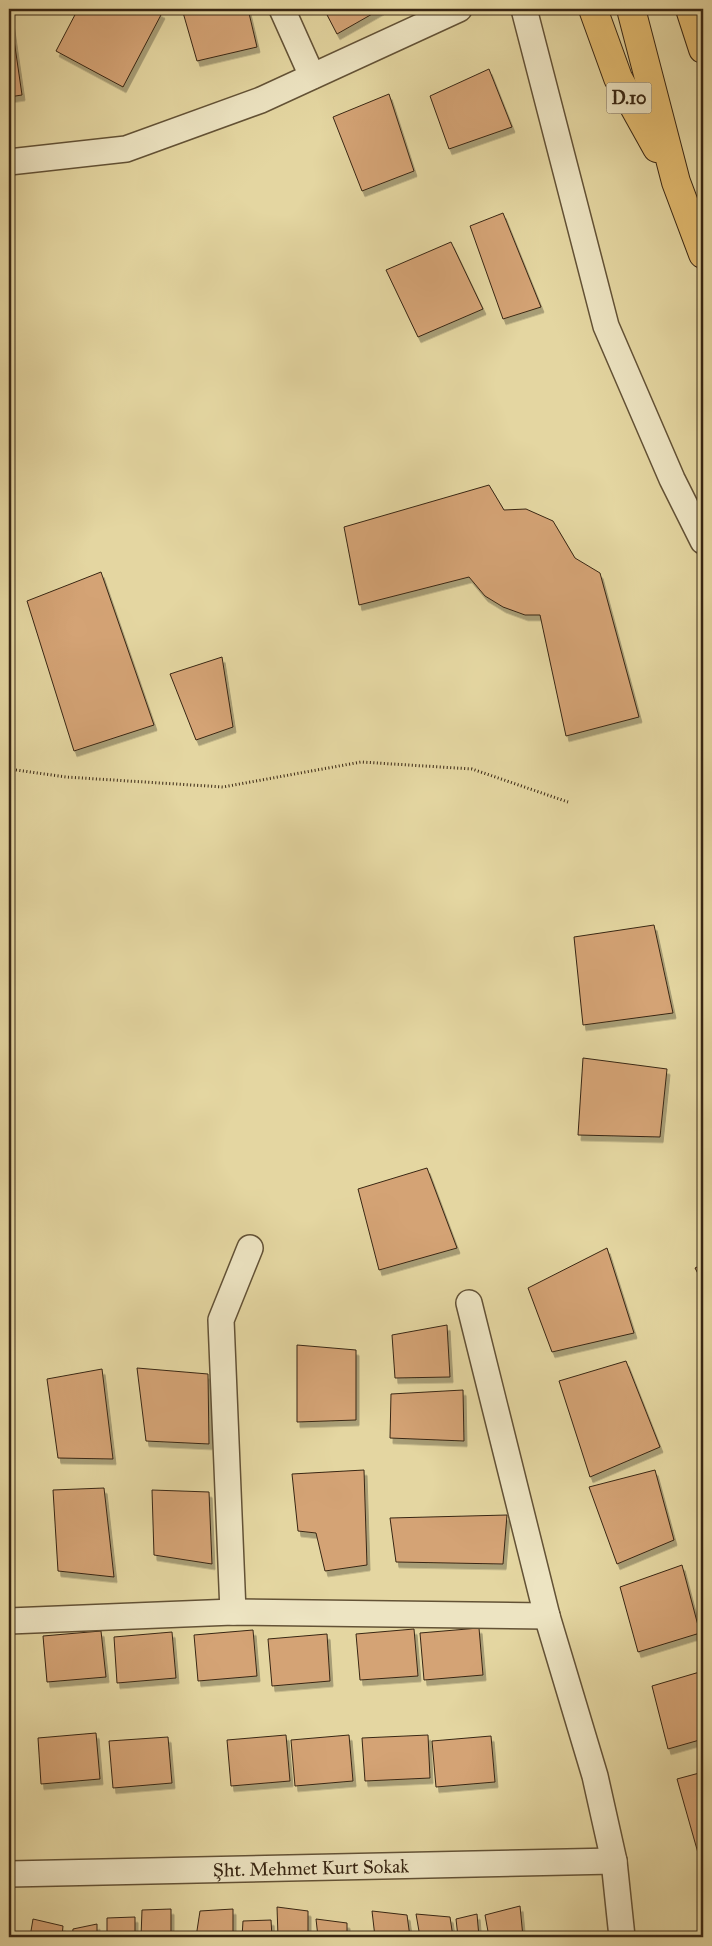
<svg xmlns="http://www.w3.org/2000/svg" width="712" height="1946" font-family="'IM FELL Great Primer',serif">
<style>
.building{fill:#d4a375;stroke:#382613;filter:url(#shadow)}
.lines{fill:none;stroke-linecap:round;stroke-linejoin:round}
.street-casing{stroke:#635236;stroke-width:28}
.highway-casing{stroke:#382613;stroke-width:30}
.path{stroke:#382613;stroke-width:3;stroke-dasharray:1 2.5;stroke-linecap:butt}
.street{stroke:#ede4c2;stroke-width:25}
.highway{stroke:#e2bb70;stroke-width:28}
.labels{text-anchor:middle;dominant-baseline:central;stroke-width:4;stroke-linejoin:round;paint-order:stroke}
.shield{fill:#ede4c2;stroke:#6e5f48;stroke-width:1}
.shield-label{font-size:18px;font-weight:bold;fill:#382613}
.street-label{font-size:19px;fill:#382613;stroke:#ede4c2}
</style>
<defs>
<filter id="shadow"><feDropShadow dx="3" dy="5.5" stdDeviation="0" flood-color="#0004"/></filter>
</defs>
<rect width="100%" height="100%" fill="#e4d6a1"/>
<filter id="stains"><feTurbulence type="fractalNoise" baseFrequency=".004" numOctaves="4"/><feColorMatrix values="0 0 0 0 .2 0 0 0 0 .09 0 0 0 0 .02 0 0 0 .5 -.17"/></filter>
<radialGradient id="worn" r=".72"><stop offset=".6" stop-color="#630" stop-opacity="0"/><stop offset="1" stop-color="#630" stop-opacity=".3"/></radialGradient>
<g class="building">
<polygon points="78,9 154,9 162,13 123,87 56,51"/>
<polygon points="182,9 248,9 257,47 197,61"/>
<polygon points="324,9 381,9 337,34"/>
<polygon points="9,19 11,19 22,95 9,97"/>
<polygon points="489,69 512,127 449,149 430,96"/>
<polygon points="389,94 414,171 362,191 333,117"/>
<polygon points="503,213 541,307 503,319 470,226"/>
<polygon points="451,242 483,309 418,337 386,270"/>
<polygon points="489,485 504,510 526,509 553,521 575,558 600,573 639,717 566,736 540,615 525,615 503,607 485,596 469,577 359,605 344,527"/>
<polygon points="101,572 154,725 74,751 27,601"/>
<polygon points="222,657 233,727 196,740 170,674"/>
<polygon points="654,925 673,1013 583,1025 574,937"/>
<polygon points="583,1058 667,1069 660,1137 578,1135"/>
<polygon points="427,1168 457,1248 379,1270 358,1189"/>
<polygon points="607,1248 634,1333 552,1352 528,1288"/>
<polygon points="703,1264 703,1283 695,1268"/>
<polygon points="447,1325 450,1377 395,1378 392,1335"/>
<polygon points="297,1345 356,1350 356,1420 297,1422"/>
<polygon points="626,1361 660,1447 590,1477 559,1381"/>
<polygon points="137,1368 208,1374 209,1444 146,1441"/>
<polygon points="102,1369 113,1459 58,1458 47,1379"/>
<polygon points="463,1390 464,1441 390,1438 391,1394"/>
<polygon points="364,1470 367,1565 325,1571 316,1533 298,1531 292,1474"/>
<polygon points="655,1470 674,1540 617,1564 589,1487"/>
<polygon points="104,1488 114,1577 58,1571 53,1490"/>
<polygon points="152,1490 209,1492 212,1564 154,1555"/>
<polygon points="507,1515 503,1564 396,1562 390,1518"/>
<polygon points="682,1565 700,1633 638,1652 620,1587"/>
<polygon points="479,1628 483,1675 424,1680 420,1633"/>
<polygon points="414,1629 418,1676 360,1680 356,1634"/>
<polygon points="253,1630 257,1676 198,1681 194,1635"/>
<polygon points="101,1631 106,1677 47,1682 43,1636"/>
<polygon points="172,1632 176,1678 117,1683 114,1637"/>
<polygon points="327,1634 330,1681 272,1686 268,1639"/>
<polygon points="703,1671 703,1739 668,1749 652,1686"/>
<polygon points="96,1733 100,1779 41,1784 38,1738"/>
<polygon points="286,1735 290,1781 231,1786 227,1740"/>
<polygon points="349,1735 353,1781 295,1786 291,1740"/>
<polygon points="428,1735 430,1778 365,1781 362,1738"/>
<polygon points="491,1736 495,1782 436,1787 432,1741"/>
<polygon points="168,1737 172,1783 113,1788 109,1741"/>
<polygon points="703,1772 703,1859 700,1860 677,1779"/>
<polygon points="520,1906 523,1937 489,1937 485,1915"/>
<polygon points="277,1907 308,1911 308,1937 278,1937"/>
<polygon points="171,1909 171,1937 141,1937 142,1910"/>
<polygon points="233,1909 233,1937 196,1937 200,1911"/>
<polygon points="372,1911 407,1915 410,1937 375,1937"/>
<polygon points="416,1914 450,1917 453,1937 420,1937"/>
<polygon points="477,1914 479,1937 458,1937 456,1919"/>
<polygon points="135,1917 135,1937 107,1937 107,1918"/>
<polygon points="33,1919 63,1926 62,1937 30,1937"/>
<polygon points="316,1919 347,1923 347,1937 318,1937"/>
<polygon points="271,1920 272,1937 242,1937 243,1921"/>
<polygon points="97,1924 97,1937 72,1937 73,1929"/>
</g>
<g class="lines">
<g class="street-casing">
<g id="street">
<polyline points="282,9 312,76"/>
<polyline points="524,9 606,326 672,479 703,541"/>
<polyline points="9,162 126,149 261,100 459,9"/>
<polyline points="469,1303 547,1616 595,1776 614,1861 622,1937"/>
<polyline points="233,1612 221,1320 250,1248"/>
<polyline points="9,1621 233,1612 547,1616"/>
<path id="s1" d="M9,1874L614,1861"/>
</g>
</g>
<g class="highway-casing">
<g id="highway">
<polyline points="593,9 618,78 657,148"/>
<polyline points="631,9 676,182 703,254"/>
<polyline points="690,9 703,49"/>
</g>
</g>
<polyline class="path" points="9,769 66,777 223,787 361,762 472,769 568,802"/>
<use href="#street" class="street"/>
<use href="#highway" class="highway"/>
</g>
<g class="labels">
<rect class="shield" x="606.5" y="82.5" width="45" height="31" rx="4"/>
<g class="shield-label">
<text x="629" y="98">D.10</text>
</g>
<g class="street-label">
<text stroke="none"><textPath href="#s1" startOffset="302">Şht. Mehmet Kurt Sokak</textPath></text>
</g>
</g>
<rect width="712" height="1946" fill="none" stroke="#e4d6a1" stroke-width="30"/>
<rect x="10" y="10" width="692" height="1926" fill="none" stroke="#382613" stroke-width="2.5"/>
<rect x="15" y="15" width="682" height="1916" fill="none" stroke="#382613"/>
<rect width="100%" height="100%" filter="url(#stains)"/>
<rect width="100%" height="100%" fill="url(#worn)"/>
</svg>
